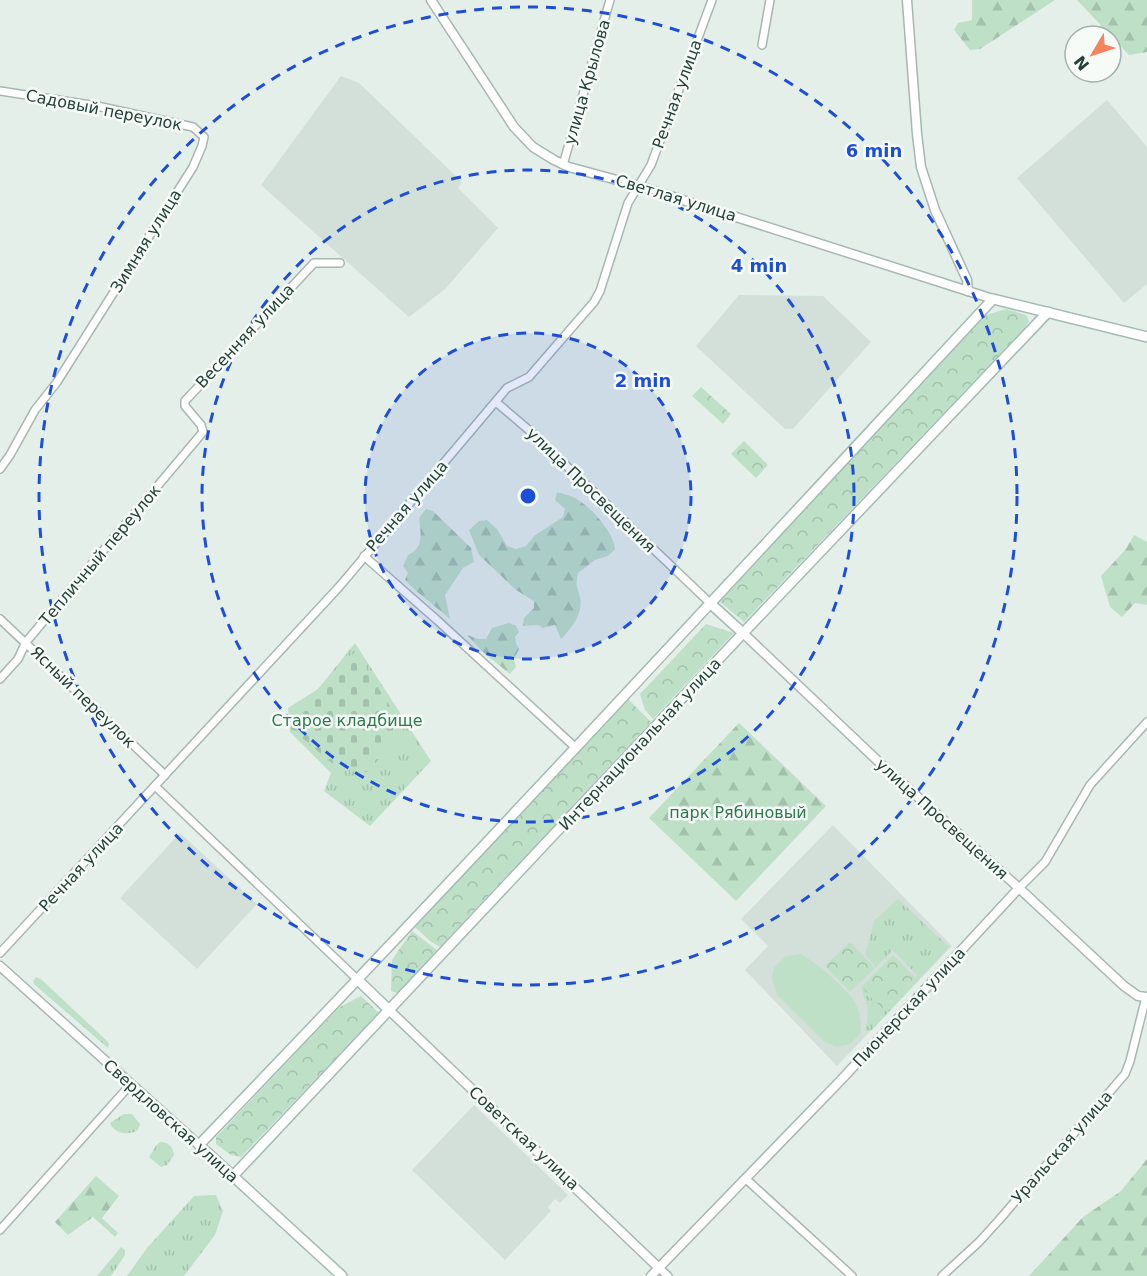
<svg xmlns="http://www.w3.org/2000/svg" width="1147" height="1276" font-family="'DejaVu Sans',sans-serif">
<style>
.built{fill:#d3dfd9}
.grass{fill:url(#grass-tufts)}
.forest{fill:url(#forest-firs)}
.cemetery{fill:url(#cemetery-stones)}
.park{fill:url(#park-crowns)}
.pitch{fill:#bee0c7}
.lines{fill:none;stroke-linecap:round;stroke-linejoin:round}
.minor-casing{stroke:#a7b7b2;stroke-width:10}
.tertiary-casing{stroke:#a7b7b2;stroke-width:11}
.secondary-casing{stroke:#a3bbb3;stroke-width:12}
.minor{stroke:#fff;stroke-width:7}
.tertiary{stroke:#fff;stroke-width:8}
.secondary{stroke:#fff;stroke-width:9}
.ring{fill:none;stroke:#1d4ed8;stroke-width:3;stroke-dasharray:10 8}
.labels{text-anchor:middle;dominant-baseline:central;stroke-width:5;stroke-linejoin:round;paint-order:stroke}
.street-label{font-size:16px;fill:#23413a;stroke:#f6fbf8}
.park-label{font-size:16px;fill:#2c7a4b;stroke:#f6fbf8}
.centre{fill:#1d4ed8;stroke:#f6fbf8;stroke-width:3}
.ring-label{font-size:18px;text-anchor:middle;font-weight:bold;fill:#1d4ed8;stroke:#f6fbf8;stroke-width:5;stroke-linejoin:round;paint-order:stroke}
</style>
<defs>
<pattern id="grass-tufts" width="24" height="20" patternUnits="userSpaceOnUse" patternTransform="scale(1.5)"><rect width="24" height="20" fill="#bee0c7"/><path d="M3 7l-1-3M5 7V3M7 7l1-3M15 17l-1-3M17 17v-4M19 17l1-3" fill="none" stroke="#a3c1ac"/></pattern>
<pattern id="forest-firs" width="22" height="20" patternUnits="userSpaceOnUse" patternTransform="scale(1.5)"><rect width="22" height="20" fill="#bee0c7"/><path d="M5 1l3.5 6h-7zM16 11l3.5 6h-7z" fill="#a3c1ac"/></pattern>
<pattern id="cemetery-stones" width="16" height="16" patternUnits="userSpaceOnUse" patternTransform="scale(1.5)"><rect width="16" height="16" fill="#bee0c7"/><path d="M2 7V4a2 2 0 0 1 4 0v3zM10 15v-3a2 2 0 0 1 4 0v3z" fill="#a3c1ac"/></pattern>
<pattern id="park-crowns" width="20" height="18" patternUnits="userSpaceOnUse" patternTransform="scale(1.5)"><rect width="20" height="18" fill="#bee0c7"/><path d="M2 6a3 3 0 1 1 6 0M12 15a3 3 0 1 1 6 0" fill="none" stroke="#a3c1ac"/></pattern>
</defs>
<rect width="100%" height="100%" fill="#e5efea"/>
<g class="built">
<polygon points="341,76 359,83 462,182 458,188 498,228 445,289 409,317 261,185"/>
<polygon points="1107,100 1147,147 1147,284 1124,303 1017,178"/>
<polygon points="739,295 823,296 871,342 793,429 785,429 696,346"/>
<polygon points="833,825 952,946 837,1066 745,970 768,946 741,919"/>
<polygon points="180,833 257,904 197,969 120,898"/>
<polygon points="474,1105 568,1195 560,1203 555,1199 548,1207 551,1211 505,1260 412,1170"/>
</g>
<g class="grass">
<polygon points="355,643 431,761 370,826 324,791 331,773 290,732 288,708 318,689"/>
<polygon points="898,899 949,947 872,1030 866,1031 868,1010 861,987 883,1009 917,975 893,950 876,967 865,955 874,921"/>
<polygon points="36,977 42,980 107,1041 109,1044 108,1048 35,985 33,981"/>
<path d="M124,1114H132L140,1124L138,1130C129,1136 114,1134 110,1123Z"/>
<path d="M160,1142C169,1142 173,1147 174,1155L167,1165L161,1167L149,1157L156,1146Z"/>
<polygon points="216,1195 223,1211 215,1235 184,1276 127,1276 147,1248 194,1196"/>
<polygon points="121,1247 125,1250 125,1255 111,1276 97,1276"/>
</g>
<g class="forest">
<polygon points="972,0 1055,0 980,49 970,50 954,30 958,23 972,20"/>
<polygon points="1077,0 1147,0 1147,52 1129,55"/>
<path d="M557,492C562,494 570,495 575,498C590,506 614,532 615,549L608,556L595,560L578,573C575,588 577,584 580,597C584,613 571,629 561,639L555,625L543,628L538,625L523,626L524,618L534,608V601L516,590L479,555L469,530L479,521L487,520L497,529L507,546L516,549L526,546L534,536L563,517L565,509L555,500Z"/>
<path d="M426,509L433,511L471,548L474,562L463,568L445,595L450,619L415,590L405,580L408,573L403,566L408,555C424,548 421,534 419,518Z"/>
<polygon points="1134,535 1147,542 1147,605 1135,603 1122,617 1110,607 1101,576 1126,549"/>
<polygon points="509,623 516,626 519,632 515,637 516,643 519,649 514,659 516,667 510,674 485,654 467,635 479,639 486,639 492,628"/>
<polygon points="739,723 826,806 736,901 649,818"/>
<polygon points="1147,1159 1147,1276 1029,1276 1083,1217 1121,1191"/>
<polygon points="96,1176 119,1196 102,1218 118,1233 115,1237 93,1217 68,1235 55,1222"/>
</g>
<polygon class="cemetery" points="355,652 404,728 368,772 339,769 293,730 292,715"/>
<g class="park">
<polygon points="1006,309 1026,315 1029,321 1024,329 744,622 719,601 986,315"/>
<polygon points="701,387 731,414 723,424 692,396"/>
<polygon points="744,441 768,465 756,478 731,454"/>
<polygon points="706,624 734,633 653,719 645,710 640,694"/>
<polygon points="627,698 651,722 440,947 430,941 415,927"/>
<polygon points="412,931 437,950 398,993 391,991 392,960"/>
<polygon points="850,942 875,968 850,992 825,966"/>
<polygon points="893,955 915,977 883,1009 861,987"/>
<polygon points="361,996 379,1013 241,1157 231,1155 216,1144 216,1137 328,1019 340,1007"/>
</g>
<path class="pitch" d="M801,954C817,963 843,986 854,1001C860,1010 861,1022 861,1033L850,1044L837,1047L825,1042L777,995L772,979L774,968L786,956Z"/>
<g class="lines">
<g class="minor-casing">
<g id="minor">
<polyline points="762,45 770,0"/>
<polyline points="0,91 97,106 193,127 204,137 202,146 193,167 57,382 35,410 10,455 0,469"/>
<polyline points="563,165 610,0"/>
<polyline points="496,402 530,431 711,604"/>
<polyline points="364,556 437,620 576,748"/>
<polyline points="0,619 165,775"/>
<polyline points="0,679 18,659 26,642 203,432 201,425 185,406 185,401 314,263 340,263"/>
<polyline points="155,786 358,980"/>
<polyline points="1019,888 1045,862 1090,785 1147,722"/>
<polyline points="0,953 339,587 507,388 529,377 594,302 600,291 628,203 651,165 712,0"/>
<polyline points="746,1179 852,1276"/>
<polyline points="0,1230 131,1084"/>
<polyline points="659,1268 668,1276"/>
<polyline points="942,1276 979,1242 999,1220 1125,1074 1130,1061 1146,997"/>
</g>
</g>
<g class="tertiary-casing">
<g id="tertiary">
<polyline points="431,0 514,127 533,147 554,160 569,167 639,186 993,299"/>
<polyline points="907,0 917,134 921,167 935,210 967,280 968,291"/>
<polyline points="743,633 881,764 1019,888 1124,986 1138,996 1147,997"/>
<polyline points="0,966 199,1145"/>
<polyline points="389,1010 659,1268"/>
<polyline points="651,1276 841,1080 1019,888"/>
</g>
</g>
<g class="secondary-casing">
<g id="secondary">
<polyline points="711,604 743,633"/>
<polyline points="358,980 389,1010"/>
<polyline points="233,1176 746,630 1048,312"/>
<path d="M342,1276L199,1145C468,866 730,582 993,299L1147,337"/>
</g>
</g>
<use href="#minor" class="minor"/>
<use href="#tertiary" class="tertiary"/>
<use href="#secondary" class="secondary"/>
</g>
<circle cx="528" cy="496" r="163" fill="#1d4ed8" fill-opacity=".12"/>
<g class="ring">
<circle cx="528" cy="496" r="163"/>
<circle cx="528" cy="496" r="326"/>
<circle cx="528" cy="496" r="489"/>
</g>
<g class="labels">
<g class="street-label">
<text transform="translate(587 82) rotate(-74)">улица Крылова</text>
<text transform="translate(677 94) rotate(-70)">Речная улица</text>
<text transform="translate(104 110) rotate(11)">Садовый переулок</text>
<text transform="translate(676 198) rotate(17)">Светлая улица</text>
<text transform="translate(146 241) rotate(-58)">Зимняя улица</text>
<text transform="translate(245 336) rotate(-47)">Весенняя улица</text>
<text transform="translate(591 490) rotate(44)">улица Просвещения</text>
<text transform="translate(407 506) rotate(-49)">Речная улица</text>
<text transform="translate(100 555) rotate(-50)">Тепличный переулок</text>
<text transform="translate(83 697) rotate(44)">Ясный переулок</text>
<text transform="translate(640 744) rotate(-47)">Интернациональная улица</text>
<text transform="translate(942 819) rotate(42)">улица Просвещения</text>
<text transform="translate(81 867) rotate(-47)">Речная улица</text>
<text transform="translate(909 1007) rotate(-47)">Пионерская улица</text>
<text transform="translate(171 1121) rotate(42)">Свердловская улица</text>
<text transform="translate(524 1138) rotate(43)">Советская улица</text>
<text transform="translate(1062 1147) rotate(-49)">Уральская улица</text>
</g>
<g class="park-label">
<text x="347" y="720">Старое кладбище</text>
<text x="738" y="812">парк Рябиновый</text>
</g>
</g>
<circle cx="528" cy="496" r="9" class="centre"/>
<g class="ring-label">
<text x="874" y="157">6 min</text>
<text x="759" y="272">4 min</text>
<text x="643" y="387">2 min</text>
</g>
<g transform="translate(1093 54) rotate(231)"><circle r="28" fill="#f6fbf8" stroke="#a2b1ac" stroke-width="1.5"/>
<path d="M0-4.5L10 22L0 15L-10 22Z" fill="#f5835d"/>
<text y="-9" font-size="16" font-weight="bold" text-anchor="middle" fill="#23413a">N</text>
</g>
</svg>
